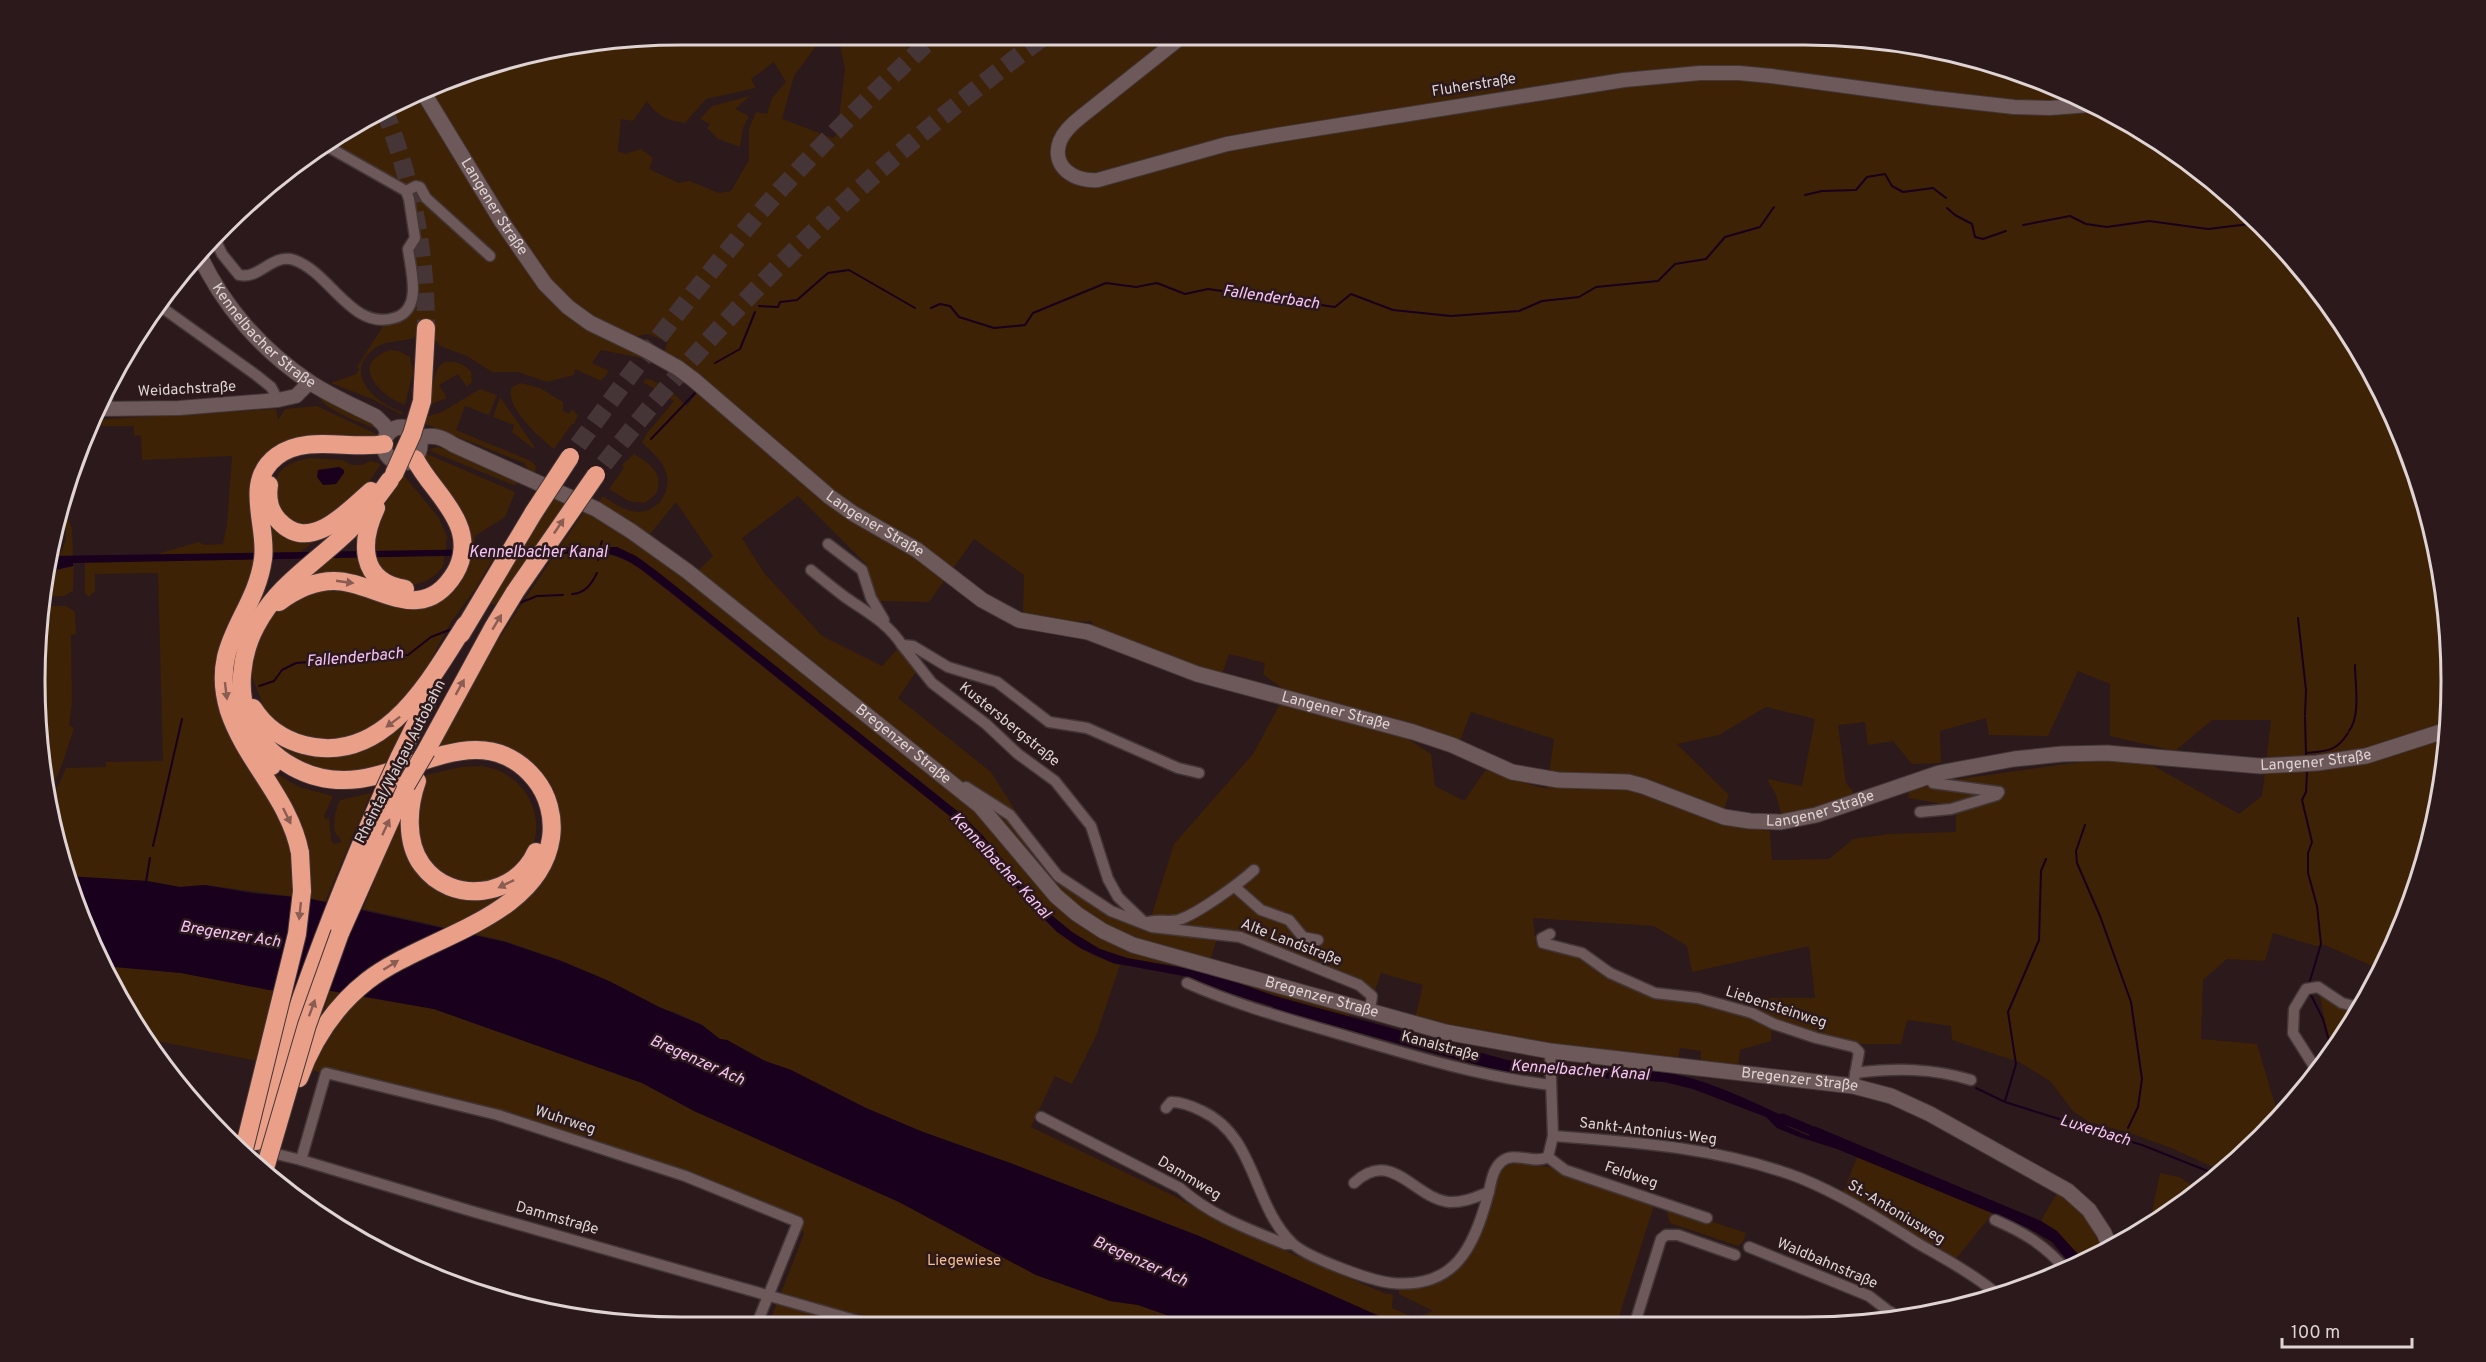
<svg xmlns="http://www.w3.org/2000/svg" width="2486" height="1362" font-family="Overpass,sans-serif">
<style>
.green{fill:#3d2206;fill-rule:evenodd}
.water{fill:#19001c}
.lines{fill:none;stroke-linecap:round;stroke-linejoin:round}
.stream{stroke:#19001c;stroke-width:2}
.canal{stroke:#19001c;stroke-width:9}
.motorway-tunnel{stroke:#463537;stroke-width:18;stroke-dasharray:18 9;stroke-linecap:butt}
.minor-casing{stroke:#433637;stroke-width:13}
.tertiary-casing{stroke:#433637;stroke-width:16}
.secondary-casing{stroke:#433637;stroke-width:17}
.motorway-casing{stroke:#433637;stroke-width:20}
.minor{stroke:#6e595a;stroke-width:10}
.tertiary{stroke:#6e595a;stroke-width:14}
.secondary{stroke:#6e595a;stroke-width:15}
.motorway{stroke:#ea9f88;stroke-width:18}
.secondary-bridge-casing{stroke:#433637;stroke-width:17;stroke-linecap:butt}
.motorway-bridge-casing{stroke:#433637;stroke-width:20;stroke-linecap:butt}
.secondary-bridge{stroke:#6e595a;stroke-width:15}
.motorway-bridge{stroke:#ea9f88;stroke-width:18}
.oneway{fill:#8a5c52}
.labels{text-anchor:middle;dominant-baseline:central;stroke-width:5;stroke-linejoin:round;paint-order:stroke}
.street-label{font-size:15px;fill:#dfd3d4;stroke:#2b191b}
.park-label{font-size:15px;fill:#f6be8e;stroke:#2b191b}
.water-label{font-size:16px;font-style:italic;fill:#f7c4f9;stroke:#2b191b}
.rim{fill:none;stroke:#dfd3d4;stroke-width:3}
</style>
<rect width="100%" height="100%" fill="#2b191b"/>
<g class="green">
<path d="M681,35L1847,36L1973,57L2128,121L2231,195L2318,287L2385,395L2429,513L2450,638L2446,765L2417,888L2387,956L2372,966L2325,945L2316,946L2273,933L2265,961L2227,959L2203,980L2201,1039L2257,1044L2276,1108L2294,1103L2220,1170L2171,1148L2127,1132L2089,1122L2073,1111L2050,1081L2019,1062L1952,1040L1951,1026L1907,1020L1901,1044H1854L1772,1026L1771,1041L1740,1050L1738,1070L1701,1065V1051L1680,1048L1678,1061L1550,1044L1415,1018L1423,985L1381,973L1375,990L1328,971L1330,963L1319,960L1311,963L1263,942L1240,935L1151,925V917L1174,844L1253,754L1281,702L1402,735L1431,754L1435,786L1464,801L1489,765L1510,779L1547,789L1554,739L1471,712L1459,744L1402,726L1293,697L1263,674L1265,663L1229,654L1221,677L1196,670L1095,628L1091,621L1069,622L1023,614L1024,575L974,539L929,602L880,601L871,590L867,565L798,496L742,538L764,573L822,636L882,666L900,646L916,672L898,698L991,772L1029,832L1034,852L1059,878L1111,912L1152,928L1218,936L1210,960L1135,941L1090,919L1059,894L984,804L695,574L713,556L676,502L647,538L597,504L603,496C612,502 621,509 632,511C655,516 673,493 666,472C662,460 651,451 642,443L647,433L674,401L643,382L646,379L652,380L670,390L687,406L705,382L663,353L668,342L648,334L638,336L641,358L601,350L592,363L609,371L601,381L575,369L574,375L547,382L518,372H492L467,356L440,346L433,337L432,327L418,329L414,338C401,342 385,340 374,349C341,374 378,405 403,412L402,415L372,399L331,383L356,374L359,369L357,367L383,326L403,321L413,309L417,296L413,252L419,240L412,194L408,184L397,182L326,143L358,121L473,69L555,47ZM840,44L845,69L837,134L833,138L782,119L794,76L816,46ZM774,62L786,82L772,98L767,114L756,112L749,129V160L731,191L719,193L690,181L679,183L649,169L653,158L641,149L625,154L618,151L621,119L633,121L647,101C657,116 668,121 685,123L706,99L756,88L751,79ZM2078,671L2110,684V736L2175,751L2212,720H2271L2262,796L2239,814L2145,761L2110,758L1952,780L1909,791L1908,798L1956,806V832L1889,834L1853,839L1829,859L1772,860L1770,831L1720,820L1729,795L1677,744L1719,735L1766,707L1815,719L1802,786L1767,779L1776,795L1782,817L1856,795L1846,783L1838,725L1865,722L1868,745L1893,741L1912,764L1941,763L1940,731L1986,718L1989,735L2048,736ZM1533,918L1654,926L1687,946L1692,972L1809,946L1815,998H1758L1719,1007L1697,1001L1655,996L1608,974L1580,955L1536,944Z"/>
<polygon points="750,96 735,109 749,116 743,128 740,147 718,139 707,128 710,124 700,119 712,106"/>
<path d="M390,350L399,351L410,357L413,372L405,405C380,396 348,364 390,350Z"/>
<path d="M445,362C455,361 465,364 471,372L472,382L467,387L458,374L439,385L447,398L429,405C433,391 432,368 445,362Z"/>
<path d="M521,383L540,388L563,402V411L569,414L572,409L578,415L574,424H572L554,449C540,438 503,405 512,387Z"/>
<polygon points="480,389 497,395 489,415 465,406 456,430 531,461 536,466 535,474 529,471 524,463 423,423 425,417 442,412"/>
<path d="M318,396L368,417L383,431C368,426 324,410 318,396Z"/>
<polygon points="500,397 534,446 534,449 512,432 514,425 493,417"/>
<polygon points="317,406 381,436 273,454 256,553 160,555 160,553 199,542 204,545 223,544 227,524 232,456 142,460 141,435 134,436 134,426 88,426 91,420 276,409 278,420 285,409"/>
<polygon points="437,447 449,449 518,482 517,484 513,485 428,450"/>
<polygon points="297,452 270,473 271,519 322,535 299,553 271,553 264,513 269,471"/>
<polygon points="425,453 515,492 505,517 475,536 474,550 469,550 423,458"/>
<path d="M634,454C650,464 665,473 656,494L645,503L629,501L609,489L624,468L622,465Z"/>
<path d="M311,458L342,460L352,465H361L371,461L381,464L367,485L343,511L304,528L280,516C274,482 269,465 311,458Z"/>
<polygon points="402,473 439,518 448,539 446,539 446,550 372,552 377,518"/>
<polygon points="556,495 568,500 535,549 522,549"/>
<polygon points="586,509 632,537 973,806 1077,919 1351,1009 1349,1018 1275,996 1227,979 1189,969 1127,958 1100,949 1079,938 1044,909 983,836 961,814 642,560 617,547 559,548"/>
<polygon points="65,510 72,529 73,556 50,556 50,554 61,553 66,539"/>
<polygon points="519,554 532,554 499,602 492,605 492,600"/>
<path d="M555,554C587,553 611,549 639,568L961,825C1016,873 1042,944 1120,965L1096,1036L1072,1084L1055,1076L1031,1127L1168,1193L1253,1237L1386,1294H1393L1392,1308L1415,1318L1433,1311L1399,1294V1287C1409,1281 1421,1284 1431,1281C1479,1264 1485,1212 1496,1169L1517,1163L1549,1167L1654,1205L1617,1323L1397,1324L1199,1236L1013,1164L923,1132L866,1108L791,1070L765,1061L727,1040L720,1039L702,1025L679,1014L659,1007L609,981L562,961L505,941L363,909L389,843L403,815L405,817C406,847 415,874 444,888C515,925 577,835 525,778C513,765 497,758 480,757C464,756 447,760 431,764L432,762C450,757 468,753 487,755C544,763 561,830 532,873C524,886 510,894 498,903L504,912C519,904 532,890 541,876C568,830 557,768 502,750C481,743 458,746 437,751C466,681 514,617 555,554Z"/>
<path d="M445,555L443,562L445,563C435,581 410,592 391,580C384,576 378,564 373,557Z"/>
<polygon points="468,555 495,555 476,588 451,622 422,676 399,710 349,739 302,739 262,714 261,699 252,677 251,667 257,642 268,621 280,608 322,586 414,603"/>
<path d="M360,557C372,589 410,606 439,582C446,577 451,565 455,561C451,573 443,583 432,589C401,605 377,581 347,576C331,573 317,577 301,582L300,579L327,558Z"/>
<polygon points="256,559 246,589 224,631 217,662 291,833 295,897 205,885 180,887 146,881 66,876 56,848 49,805 66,768 106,767 106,762 163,761 158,573 95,574 95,591 89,597 85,593 85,562"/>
<path d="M74,566L73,591L64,596L43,597C47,573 50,571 74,566Z"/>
<polygon points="41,606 66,606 75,612 76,634 71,635 72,703 69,725 74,728 62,765 48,797 36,724 36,638"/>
<polygon points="253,718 312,751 402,722 405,725 382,770 335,776 286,758"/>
<path d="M482,766C540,775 558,849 504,877C499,880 493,885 487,886C478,888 452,879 442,877L418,844L419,793L426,775L461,767Z"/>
<path d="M270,770L299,787L333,796L324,816L326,820L329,816L331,840L334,844L341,842C341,839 338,836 336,834C332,825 336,807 340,800L371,793L325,902L307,898Z"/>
<polygon points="104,966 181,973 278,991 262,1062 142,1038"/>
<polygon points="330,991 434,1009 642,1083 694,1111 899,1202 1036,1275 1110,1301 1138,1305 1192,1324 768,1326 804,1234 798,1222 512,1120 306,1069"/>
<polygon points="2319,992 2361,1009 2331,1051"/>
<polygon points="1857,1157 1993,1213 1955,1260 1843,1193"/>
<polygon points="2160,1173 2179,1177 2198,1189 2164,1218 2149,1227"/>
<polygon points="2058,1191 2083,1214 2104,1251 2084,1261 2075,1250 2041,1221"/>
<polygon points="1665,1206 1746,1233 1743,1242 1738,1246 1670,1223"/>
</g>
<g class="water">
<polygon points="339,467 344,470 344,473 336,484 323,485 317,477 318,470"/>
<path d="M617,547L636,556L658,572L961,814L983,836L1044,909L1072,932L1100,949L1127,958L1189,969L1227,979L1275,996L1507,1060C1563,1068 1623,1063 1678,1075C1718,1084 1757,1104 1794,1121L1792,1127L1784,1125L1809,1136L1814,1126L2041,1221L2057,1231L2084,1261L2073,1267L2052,1242L2028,1228L1837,1149L1799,1137L1777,1128L1766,1117L1693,1089L1664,1082L1504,1072L1279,1011L1271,1006L1212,988L1189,977L1113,963L1080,948L1057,932L1036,911L978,841L961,825L668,590C649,576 630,557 605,553L73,563V566L54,570L46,577L50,556Z"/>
<polygon points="66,876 147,881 180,887 205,885 252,893 307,898 505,942 561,961 609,981 659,1007 702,1025 720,1039 727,1040 765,1061 791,1070 866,1108 923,1132 1013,1164 1199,1236 1397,1324 1192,1324 1138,1305 1110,1301 1036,1275 899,1202 694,1111 642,1083 434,1009 331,991 269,990 181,973 104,966 84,929"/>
</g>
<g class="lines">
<g class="stream">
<polyline points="1805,195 1822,191 1856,190 1867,177 1885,174 1892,186 1903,192 1933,188 1946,198"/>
<polyline points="1947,208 1955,215 1972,224 1975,237 1983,239 2006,231"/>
<polyline points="2023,225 2070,216 2086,224 2107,227 2149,221 2208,229 2258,223"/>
<polyline points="759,306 778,307 780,302 797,300 828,273 849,270 915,308"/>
<polyline points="931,308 940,304 950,306 959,317 994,328 1025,325 1033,313 1106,283 1136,287 1157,283 1185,294 1208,289 1335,307 1351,294 1393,310 1451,316 1519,311 1542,301 1579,297 1596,287 1658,281 1675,264 1706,259 1725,237 1760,227 1774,207"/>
<polyline points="715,363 740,349 755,312"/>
<polyline points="651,439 696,392"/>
<polyline points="600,547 602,541"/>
<polyline points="598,560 600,552"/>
<path d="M572,594C585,594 592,583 597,573"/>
<polyline points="517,604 537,596 563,595"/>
<polyline points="2298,618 2306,690 2305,715"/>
<polyline points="259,686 274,681 282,670 296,663 408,655 431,637 452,629"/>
<polyline points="2305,717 2306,754"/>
<path d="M2349,731C2361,715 2355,684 2355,665"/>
<path d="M2306,753C2327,751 2336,752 2348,733"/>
<polyline points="2307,771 2306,792 2302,800 2312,842 2308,853 2308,873 2317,906 2321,944 2309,984"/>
<polyline points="2085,825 2076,851 2077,863 2100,916 2131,1002 2142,1079 2138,1107 2128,1128"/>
<polyline points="153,846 182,719"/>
<polyline points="146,882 150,858"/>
<polyline points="2310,993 2323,1019 2332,1051"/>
<polyline points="1976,1088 2005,1102 2142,1145 2215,1174"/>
<polyline points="2005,1101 2016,1064 2008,1012 2039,940 2041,871 2046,859"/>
</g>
<polyline class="canal" points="1782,1118 1822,1135"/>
<g class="motorway-tunnel">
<path d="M384,109C412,180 426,252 426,328"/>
<path d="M578,445C639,362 701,280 769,202C822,143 878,88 936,35"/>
<path d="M604,464C736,297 876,162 1046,35"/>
</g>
<g class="minor-casing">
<g id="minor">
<polyline points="837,35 843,37 855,35"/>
<polyline points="323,144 406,191"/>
<polyline points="406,191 416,186 420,187 426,198 490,256"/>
<path d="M214,237L222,254L239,275C259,280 272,253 294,260C330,272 352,331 394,318C423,310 411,272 408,249L415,238L409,199L406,191"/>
<polyline points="157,304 256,375 271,387 278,400"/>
<polyline points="107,391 107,409"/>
<polyline points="828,544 862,570 871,598 884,620"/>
<path d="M811,570C822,579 833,588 845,597C866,612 887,622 902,645"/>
<polyline points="1928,776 1933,783 1999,792"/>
<polyline points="966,787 1010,815 1058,876 1111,911 1152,927 1240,937 1359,985 1372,996 1370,1010"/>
<polyline points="1920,812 1951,809 1997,795 1999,792"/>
<polyline points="1235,887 1261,910 1289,920 1303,937 1318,940"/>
<polyline points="1145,923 1118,897 1108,879 1091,826 1055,781 1018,754 986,724 932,683 902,645 913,646 948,667 997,682 1049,722 1087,728 1178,768 1199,773"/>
<path d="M1145,923C1157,918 1166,923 1178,920C1196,915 1240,883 1254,870"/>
<polyline points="1550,934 1542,938 1543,943 1582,953 1610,973 1655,993 1698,998 1752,1013 1774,1024 1816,1038 1854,1047 1859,1052 1853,1086"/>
<path d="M1187,983C1241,1007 1299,1022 1356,1039C1420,1058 1484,1077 1551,1085"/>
<polyline points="2317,1071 2293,1033 2294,1009 2306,989 2318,987 2342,1003 2362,1008"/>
<path d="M1855,1073C1896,1068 1932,1068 1971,1080"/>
<path d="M1166,1108L1171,1102C1182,1102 1192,1106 1202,1111C1256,1136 1252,1204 1292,1243C1306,1257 1371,1281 1392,1283C1455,1289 1474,1247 1488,1195C1491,1184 1492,1170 1501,1162C1514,1150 1533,1165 1548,1157L1553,1136L1550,1051"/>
<path d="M1041,1117L1180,1188C1210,1215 1248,1229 1285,1244H1292"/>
<path d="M1553,1136C1635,1142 1722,1148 1800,1178C1842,1195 1881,1220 1919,1244C1945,1259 1973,1274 1996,1293"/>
<polyline points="264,1151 301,1160 471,1211 872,1325"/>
<polyline points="1548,1157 1565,1170 1707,1218"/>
<polyline points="301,1160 326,1073 498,1115 685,1176 798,1222 756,1326"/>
<path d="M1354,1183C1392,1147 1413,1198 1449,1202C1463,1203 1476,1197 1489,1192"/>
<path d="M1995,1220C2025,1233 2046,1246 2067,1271"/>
<polyline points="1749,1247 1869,1296 1899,1319"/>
<polyline points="1847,1322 1886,1317 1891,1312"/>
<polyline points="1635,1323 1661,1239 1666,1235 1678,1235 1735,1255"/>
</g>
</g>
<g class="tertiary-casing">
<g id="tertiary">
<path d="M1184,35L1082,116C1073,123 1064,131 1060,141C1050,168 1076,182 1098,180L1227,144L1277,135L1624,80L1700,73H1739L1771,76L1934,98L2014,107L2050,108L2090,105"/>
<polyline points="97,409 179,408 278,400 296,396 310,382"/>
</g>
</g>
<g class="secondary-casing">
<g id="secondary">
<path id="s1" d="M423,92L502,222L545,284L568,307L590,323L646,350"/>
<path id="s2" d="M198,252C222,305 262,351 311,383C331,396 354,406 376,417L384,425L388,433"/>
<path id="s3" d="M694,380L830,497L854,514L917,550L982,600L1019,620L1088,632L1197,674L1413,732L1452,745L1512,772L1558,780L1628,782L1643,786L1724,817L1750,821L1781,822L1816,815L1939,773L2014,759L2062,754L2107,753L2260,766L2317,763L2366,756L2447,730"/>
<circle cx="402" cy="445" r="18"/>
<path id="s4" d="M419,438C433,434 442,437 454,445L596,509L631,531L687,571L980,806L1056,896L1077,914L1103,931L1133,945L1445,1032L1550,1051L1853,1086L1891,1096L1930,1114L2068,1191L2089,1210L2104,1233L2110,1247"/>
</g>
</g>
<g class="motorway-casing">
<g id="motorway">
<polyline points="422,401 426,328"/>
<path d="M269,485C267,498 269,511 279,521C310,554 347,512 371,491"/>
<path d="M376,508C360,542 359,582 405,589"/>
<path d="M279,602C295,590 314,581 334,581C376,581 421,629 455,573C464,558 465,540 458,524C448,500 427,482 415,459"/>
<polyline points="461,634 534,512"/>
<path d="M253,708C265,727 282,739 304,745C384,766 430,680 465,625"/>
<polyline points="240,734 272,766"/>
<polyline points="426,751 493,628 515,592"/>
<polyline points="399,758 432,691"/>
<path d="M417,781C408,806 405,842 422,865C452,906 516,897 536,852"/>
<path d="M300,853C290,799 246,762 229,711C208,643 255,617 263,559C268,525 242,482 277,456C306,434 350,450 384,444"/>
<polyline points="340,933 406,785"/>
<path d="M299,1078C313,1039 334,1007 367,981C423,937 539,919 551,838C554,817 548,795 535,779C485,718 418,771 359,779C336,782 313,778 293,767C275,757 259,741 250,722C236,693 241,654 256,626C276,587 312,565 343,536C361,520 375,500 390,480"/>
<path d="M256,1141C289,1022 333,907 383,793"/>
</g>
</g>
<use href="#minor" class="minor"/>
<use href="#tertiary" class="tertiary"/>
<use href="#secondary" class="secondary"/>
<use href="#motorway" class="motorway"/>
<g class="secondary-bridge-casing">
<polyline id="secondary-bridge" points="646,350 678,368 694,380"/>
</g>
<g class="motorway-bridge-casing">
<g id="motorway-bridge">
<polyline points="394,474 412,434 422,401"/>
<polyline points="534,512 570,457"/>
<polyline points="515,592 596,475"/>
<polyline points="406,785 426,751"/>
<polyline points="383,793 399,758"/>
<polyline points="243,1153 297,934 302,891 300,853"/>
<polyline points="266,1165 307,1025 340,933"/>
</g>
</g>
<use href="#secondary-bridge" class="secondary-bridge"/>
<use href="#motorway-bridge" class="motorway-bridge"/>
</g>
<defs><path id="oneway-solid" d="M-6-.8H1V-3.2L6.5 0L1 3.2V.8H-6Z" transform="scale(1.5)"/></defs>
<g class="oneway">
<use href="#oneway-solid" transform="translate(559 526) rotate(-56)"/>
<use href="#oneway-solid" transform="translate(345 582) rotate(8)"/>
<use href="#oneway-solid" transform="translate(497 622) rotate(-59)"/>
<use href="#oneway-solid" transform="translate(460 687) rotate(-61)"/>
<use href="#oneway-solid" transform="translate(226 691) rotate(83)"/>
<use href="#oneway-solid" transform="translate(393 722) rotate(143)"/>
<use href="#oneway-solid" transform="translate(287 816) rotate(64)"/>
<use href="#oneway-solid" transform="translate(386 827) rotate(-65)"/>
<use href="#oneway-solid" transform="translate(506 884) rotate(154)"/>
<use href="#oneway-solid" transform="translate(300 911) rotate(96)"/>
<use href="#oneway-solid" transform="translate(391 965) rotate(-32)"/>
<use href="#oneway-solid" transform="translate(312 1008) rotate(-70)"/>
</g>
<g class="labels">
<g class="street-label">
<text transform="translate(1474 86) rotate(-9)">Fluherstraße</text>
<text stroke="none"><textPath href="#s1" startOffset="135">Langener Straße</textPath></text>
<text stroke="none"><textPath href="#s2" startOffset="108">Kennelbacher Straße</textPath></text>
<text transform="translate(187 390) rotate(-3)">Weidachstraße</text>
<text stroke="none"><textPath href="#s3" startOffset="232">Langener Straße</textPath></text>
<text stroke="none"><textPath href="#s3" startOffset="736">Langener Straße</textPath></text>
<text transform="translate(1009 725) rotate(39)">Kustersbergstraße</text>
<text stroke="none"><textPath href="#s4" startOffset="580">Bregenzer Straße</textPath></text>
<text stroke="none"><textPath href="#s3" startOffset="1744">Langener Straße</textPath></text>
<text transform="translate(401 762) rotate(-63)">Rheintal/Walgau Autobahn</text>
<text stroke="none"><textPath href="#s3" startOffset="1240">Langener Straße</textPath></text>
<text transform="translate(1291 943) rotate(21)">Alte Landstraße</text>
<text stroke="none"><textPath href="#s4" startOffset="1084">Bregenzer Straße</textPath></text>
<text transform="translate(1776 1008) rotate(18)">Liebensteinweg</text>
<text transform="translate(1440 1047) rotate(15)">Kanalstraße</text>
<text stroke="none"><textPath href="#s4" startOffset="1570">Bregenzer Straße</textPath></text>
<text transform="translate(565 1121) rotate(18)">Wuhrweg</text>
<text transform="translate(1648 1132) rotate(7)">Sankt-Antonius-Weg</text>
<text transform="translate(1631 1176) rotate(19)">Feldweg</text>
<text transform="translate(1189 1179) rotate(31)">Dammweg</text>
<text transform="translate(1896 1213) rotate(31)">St.-Antoniusweg</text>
<text transform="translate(557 1219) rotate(16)">Dammstraße</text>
<text transform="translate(1827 1264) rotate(23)">Waldbahnstraße</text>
</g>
<g class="park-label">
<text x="964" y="1261">Liegewiese</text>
</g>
<g class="water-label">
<text transform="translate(1271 298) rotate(8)">Fallenderbach</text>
<text x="538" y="553">Kennelbacher Kanal</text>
<text transform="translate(355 658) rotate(-5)">Fallenderbach</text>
<text transform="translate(1000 866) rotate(47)">Kennelbacher Kanal</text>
<text transform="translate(230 935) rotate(9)">Bregenzer Ach</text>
<text transform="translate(697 1061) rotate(24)">Bregenzer Ach</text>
<text transform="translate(1580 1071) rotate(4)">Kennelbacher Kanal</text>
<text transform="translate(2095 1131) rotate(17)">Luxerbach</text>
<text transform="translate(1140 1262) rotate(24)">Bregenzer Ach</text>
</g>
</g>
<path d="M0 0H2486V1362H0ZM681 45H1805A636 636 0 0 1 2441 681V681A636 636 0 0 1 1805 1317H681A636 636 0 0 1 45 681V681A636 636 0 0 1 681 45Z" fill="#2b191b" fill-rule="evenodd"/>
<path class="rim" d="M681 45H1805A636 636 0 0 1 2441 681V681A636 636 0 0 1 1805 1317H681A636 636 0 0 1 45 681V681A636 636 0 0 1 681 45Z"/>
<path d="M2282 1338v9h130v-9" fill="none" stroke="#dfd3d4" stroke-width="3"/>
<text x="2291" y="1338" font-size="18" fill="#dfd3d4" stroke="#2b191b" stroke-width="4.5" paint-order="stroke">100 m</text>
</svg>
